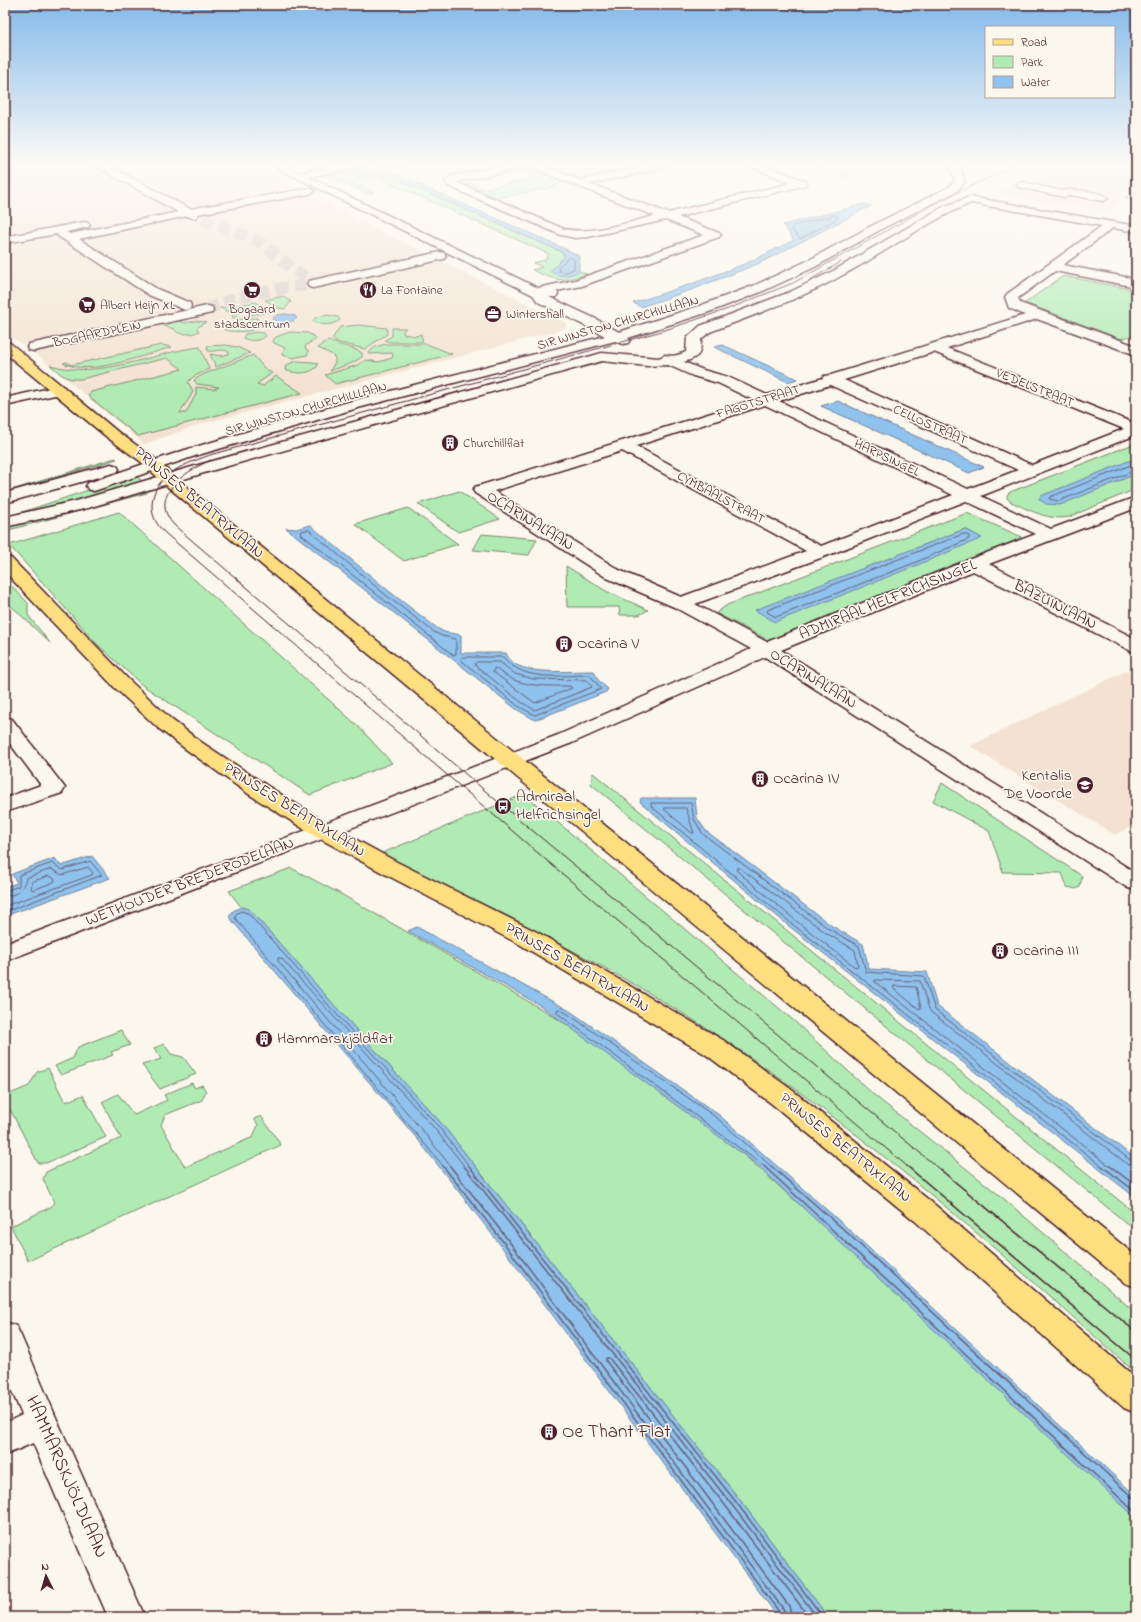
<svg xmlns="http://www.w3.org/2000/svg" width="1141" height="1622" font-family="'Indie Flower',sans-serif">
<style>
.built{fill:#f3e2d1}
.green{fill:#afebb2;stroke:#7c856e;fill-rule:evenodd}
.water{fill:#8fc2ec;stroke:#73819f}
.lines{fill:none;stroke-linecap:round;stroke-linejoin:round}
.shore-far1{stroke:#666078;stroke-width:1}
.shore{stroke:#666078;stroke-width:1.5}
.minor-tunnel{stroke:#d8ccc5;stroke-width:12;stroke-dasharray:12 6;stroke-linecap:butt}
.minor-casing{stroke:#4a1f2b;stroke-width:3}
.major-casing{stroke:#4a1f2b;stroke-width:3}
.minor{fill:#fbf7ec;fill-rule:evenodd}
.major{fill:#fddf80;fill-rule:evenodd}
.tram-far1{stroke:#4a1f2b;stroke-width:1}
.tram{stroke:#4a1f2b;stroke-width:1.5}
.rail{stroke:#4a1f2b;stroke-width:1.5;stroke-dasharray:3 1.5;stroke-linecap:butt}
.labels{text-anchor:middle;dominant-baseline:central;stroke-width:3.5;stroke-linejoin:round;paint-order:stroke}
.far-poi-label{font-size:13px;fill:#4a1f2b;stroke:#fbf7ec;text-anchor:start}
.far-street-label{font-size:13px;fill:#4a1f2b;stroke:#fbf7ec}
.street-label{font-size:16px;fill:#4a1f2b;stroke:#fbf7ec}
.poi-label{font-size:16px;fill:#4a1f2b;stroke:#fbf7ec;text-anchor:start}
.near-poi-label{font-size:19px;fill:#4a1f2b;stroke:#fbf7ec;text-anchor:start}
.near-street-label{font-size:19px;fill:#4a1f2b;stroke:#fbf7ec}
</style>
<rect width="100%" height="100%" fill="#fbf7ec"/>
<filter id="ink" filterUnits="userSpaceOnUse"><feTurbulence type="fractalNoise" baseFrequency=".025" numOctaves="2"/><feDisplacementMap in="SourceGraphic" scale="8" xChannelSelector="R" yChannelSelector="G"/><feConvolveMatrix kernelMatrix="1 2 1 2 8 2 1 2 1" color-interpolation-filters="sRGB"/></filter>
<g filter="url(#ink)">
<g class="built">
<polygon points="5,165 258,165 318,200 566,323 566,326 565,328 557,331 201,424 144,444 41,358 5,332"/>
<polygon points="1056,165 1136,165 1136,193 1121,198 1112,210 1046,204 996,192"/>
<polygon points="1128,670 1136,674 1136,824 1115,835 970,746"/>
</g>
<g class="green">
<path d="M375,165H395L361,172L356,178L378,173L384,174L562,252L574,273L579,271L587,274C559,282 559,282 532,270L542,267L533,263L545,260L549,254L376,177L353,182L374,193L368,194L329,176L334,173Z"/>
<polygon points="810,165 827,165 848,173 848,176 846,177"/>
<polygon points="535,168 567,181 558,183 558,186 495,199 463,185 470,183 483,189 536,178 522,171"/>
<polygon points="1063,276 1136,290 1136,322 1131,324 1136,326 1136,334 1121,339 1025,303"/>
<polygon points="283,296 291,302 285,309 278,308 265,300"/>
<polygon points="256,302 270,312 250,315 250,312 242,311 236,313 236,315 239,317 233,318 232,313 220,308"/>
<path d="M328,315L338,317L340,320C332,326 320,326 313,321L316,317Z"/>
<path d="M245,318H257L261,324C253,334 235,332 224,330L234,322Z"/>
<path d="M177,320L184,323L196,321L206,322L197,328L199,331C193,335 185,334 178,333L174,329L164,326L163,324Z"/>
<polygon points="358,325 387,328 387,334 365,349 336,342 332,339 340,327"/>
<polygon points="392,328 406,328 403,331 403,334 416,336 421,334 423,342 388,342 385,340 392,336"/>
<path d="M257,332L264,333L266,336C260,341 250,342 243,338L245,334Z"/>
<polygon points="290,332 308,333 316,338 315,340 306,345 305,348 309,351 307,355 293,358 282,355 285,348 274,343 273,340 276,337"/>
<path d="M329,341C339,346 352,346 362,353V357L352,363L330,371L335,362V358L331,354L318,348L323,343Z"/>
<path d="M396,344H427L452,354L335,384L325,375L355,366L366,360L378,362L392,358L393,355L392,353L368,354C374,344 386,344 396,344Z"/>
<path d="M161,345L172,347C142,355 92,377 63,363L67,362L71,365Z"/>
<path d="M226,345L237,347L250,353L216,367L210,354L220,356L229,354V352C222,348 215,352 208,351L207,346Z"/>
<path d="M200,347L209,369L193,377L188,382L193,391C191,398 183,406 180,413H186L196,394V387L214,389L219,387L197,384L194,380L204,374L253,355L266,370L272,373L257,384L263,386L276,376L302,393L138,436L88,396L91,392L182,369L167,358L81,379C65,380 62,375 50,365C102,380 149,353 200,347Z"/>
<path d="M296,361L313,362L318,364L317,367C308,375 296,374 285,370L286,365Z"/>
<path d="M1136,443V489L1069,517C1048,521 1030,510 1011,502L1007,498V495L1010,492Z"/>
<polygon points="115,458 117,459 5,493 5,492"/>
<polygon points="134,475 144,482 10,518 10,516"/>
<polygon points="149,487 147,493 5,531 5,525"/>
<polygon points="459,491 500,519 458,532 418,504"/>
<polygon points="408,508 458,544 404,561 355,524"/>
<polygon points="119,512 358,726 392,763 310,795 142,685 97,644 9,545"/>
<path d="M967,513L1022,537L966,564L778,641L764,638L716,613L727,605ZM965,529L981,538L756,611Z"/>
<polygon points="482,534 537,539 529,555 473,550"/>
<polygon points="566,566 606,591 648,610 639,615 620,615 619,607 567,607"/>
<polygon points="5,579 28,603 28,615 50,643 5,600"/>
<polygon points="593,773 1136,1214 1136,1231 591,784"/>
<polygon points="942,783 1082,876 1080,887 1076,889 1067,887 1062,873 1003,872 989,831 933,801"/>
<path d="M524,794L793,1020L874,1095L1003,1198L1136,1313V1373C991,1244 845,1113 679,1011C583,952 481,904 380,854Z"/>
<polygon points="291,868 339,893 545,1011 616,1055 734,1146 874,1271 1136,1516 1136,1617 828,1617 740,1500 441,1123 334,1005 249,909 241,907 229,891"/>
<polygon points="121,1030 130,1045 111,1052 113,1055 61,1075 55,1066 73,1058 78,1047"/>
<polygon points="164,1044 171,1054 183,1057 196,1074 160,1089 142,1065 161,1059 154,1048"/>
<polygon points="48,1068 65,1102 83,1095 106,1137 46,1163 38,1163 5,1100 5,1096 29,1086 37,1072"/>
<polygon points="192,1083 195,1088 202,1085 206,1091 202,1100 165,1115 161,1125 185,1167 253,1137 258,1125 254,1119 261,1116 281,1145 28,1261 11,1226 51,1207 54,1202 43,1179 46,1172 121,1138 102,1102 118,1094 134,1115 167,1100 164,1095"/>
</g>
<g class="water">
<path d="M395,165H415L392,170L391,172L570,251L579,256V271C569,276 559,278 550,271L565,256L562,252L384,174L378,173L356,178L352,177L361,172Z"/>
<polygon points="864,204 871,206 760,263 694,289 641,307 633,303 691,284 747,263 794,240 783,225"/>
<path d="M285,314L294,315L297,318C291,324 279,324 272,319L277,315Z"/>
<polygon points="723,345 797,379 788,382 714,347"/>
<polygon points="838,401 984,467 969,473 821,406"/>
<polygon points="1136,458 1136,474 1060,505 1046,504 1039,499 1041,496"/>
<path d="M310,525L390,592L437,628L444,632L461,635V653H506C509,659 513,664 519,666C536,674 574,671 594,671L598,680L608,689L606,692L535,720L516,709L286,528L296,529Z"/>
<polygon points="965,529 982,538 915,566 775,622 755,610"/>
<polygon points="641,798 695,798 697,818 706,831 832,926 863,944 869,969 927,972 937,1006 1136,1159 1136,1198 790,927 640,802"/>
<polygon points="92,856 110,878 5,916 5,887 17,883 12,874 55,858 61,866"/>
<polygon points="241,907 249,909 334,1005 441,1123 740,1500 828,1617 778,1617 498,1242 419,1141 229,917 233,911"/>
<polygon points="417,927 570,1011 719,1115 844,1225 1136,1496 1136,1518 755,1163 541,1006 408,931"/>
</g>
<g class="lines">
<g class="shore-far1">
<polygon points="836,215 838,217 837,219 800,239 791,229 793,226"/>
<polygon points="569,257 574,259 574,269 566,272 559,271 558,268"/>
<polyline points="1136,463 1050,497 1049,499 1059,501 1136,470"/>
<polygon points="309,530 387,596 434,632 442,636 456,639 456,654 453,655 301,534 302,531"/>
<polygon points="964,534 969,536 969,539 914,563 776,617 767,612 768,610"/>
<path d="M463,657H503C525,683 559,675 590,675L601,689L535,715L518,706L462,661L461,659Z"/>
<polygon points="477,662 500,662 515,674 534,679 587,680 592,687 535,710 521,702 476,666 475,664"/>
<path d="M495,668C501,672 507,677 514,680C531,687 551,686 570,686L572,688L535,703L493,672Z"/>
<polygon points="665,808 686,808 694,833 692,833 665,810"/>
<polygon points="737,868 740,868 826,933 855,950 858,966 855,967 795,920 737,871"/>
<polygon points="49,876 55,879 54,882 33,890 31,889 32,882"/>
<polyline points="5,891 19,886 19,875 52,863 62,870 90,861 102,875 5,912"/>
<path d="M5,896C18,895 23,890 26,878L51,869L62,875L88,867L93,873L92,875L5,906"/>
<polygon points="894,986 916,987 921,1008 919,1009 894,989"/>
<polyline points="444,1167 235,918 236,914 241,911 248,913 331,1008 438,1126 470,1167"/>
<polyline points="451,1167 426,1135 278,961 278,958 281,958 435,1129 465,1167"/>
<polyline points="765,1167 557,1013 557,1010 559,1009 568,1014 717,1118 772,1167"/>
<polyline points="1103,1167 792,924 651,806 651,803 691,803 694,819 703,834 829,929 859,946 866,972 924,976 935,1010 1129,1159 1136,1162"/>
<polyline points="1111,1167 875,982 875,980 920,981 929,1009 932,1013 1126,1163 1135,1167"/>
</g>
<g class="shore">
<polyline points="443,1166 501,1239 780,1613 781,1617"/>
<polyline points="450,1166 505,1236 784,1610 786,1617"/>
<polyline points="464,1166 732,1505 817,1617"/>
<polyline points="469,1166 736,1502 823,1617"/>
<polyline points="764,1166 1136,1513"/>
<polyline points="771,1166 842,1228 1132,1497 1136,1498"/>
<polyline points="1102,1166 1136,1192"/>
<polyline points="1110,1166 1136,1186"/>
<polyline points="1132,1166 1136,1167"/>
<polyline points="792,1617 789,1606 606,1361 606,1358 609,1358 728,1509 809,1617"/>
</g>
<g class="minor-tunnel">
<polyline points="202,219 257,240 313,284"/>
<path d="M207,310C239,293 277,289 313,284"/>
</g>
<g class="minor-casing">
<g id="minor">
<polygon points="94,165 108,165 190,209 310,188 315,191 310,194 198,214 197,217 193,218 187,216 79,239 157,289 190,303 191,306 190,309 185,310 149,295 58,236 57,234 5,243 5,237 84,222 88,223 90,225 88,227 66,232 70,234 178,212"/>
<path d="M271,165H285L300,173L337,165H361L356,168L309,177L538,288L575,280L704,235L666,220L588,237L575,238L561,235L448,186L445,181L451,176L507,165H542L580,180L646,165H668L663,168L590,184L668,213L791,183L747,165H763L806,181L807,183L806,185L678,217L719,233L721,235L719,237L582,286L557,291L558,294L556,297H549L594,318L619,332L699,306L753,286L807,261L877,223L949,187L955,181L950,167L951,165H959L965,182L957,191L885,227L815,267L761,292L709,312L628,338L630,340L628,343L623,344L615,341L358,408L195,456L100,489L94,491L88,489L86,486L88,483L185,450L348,402L605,336L538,302L533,295ZM529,167L655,216C628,222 592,235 564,229L456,182Z"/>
<path d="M1022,182L1063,191C1071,188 1103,192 1108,198L1103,201L1071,195L1064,197L1018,187L1017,185L1018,183Z"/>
<path d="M970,197L1136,226V232L1113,228L1063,265L1136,279V287L1055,271L1018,298L1020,303L1136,346V355L1037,319L947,348L1136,424V435L981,496L1051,529L1136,497V508L989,564L1136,639V652L1129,650L973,571L781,650L1136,873V890L1128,888L765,657L572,743L5,961V944L558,735L751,649L674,607L607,578L475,493L473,490L475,487L753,400L718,383L693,376L668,365L647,366L602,361L214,470L88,508L5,527V517L76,501L202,464L602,353L647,357L659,358L665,355C673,357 678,355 686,352L687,338L700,326L790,292L833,271L943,207ZM971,203L1102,226L1007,294L1005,297L1009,308L1025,315L831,375L824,376L823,378L767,395L728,377L703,370L684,362C699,357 701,355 701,339L710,332C754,315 800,299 841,276C885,253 925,222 971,203ZM934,352L1124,429L1032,465L844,380ZM830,385L1018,470L968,489L779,401ZM765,405L953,495L821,546L636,446ZM622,451L806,551L681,597L619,570L494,491ZM966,501L1036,534L968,560L767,642L695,604L826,556Z"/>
<polygon points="440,252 444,253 446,256 444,259 313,288 309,287 307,284 309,281 313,280"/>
<polygon points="207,306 212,307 213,310 212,313 34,351 29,350 27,347 29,344 34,343"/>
<polygon points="59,386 64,387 66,390 64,393 5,406 5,398"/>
<polygon points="111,464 117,466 119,469 117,472 5,503 5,493"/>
<polygon points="5,717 12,719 65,788 62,793 5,812 5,798 41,785 5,737"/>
<polygon points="5,1322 16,1326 21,1336 58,1422 145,1617 108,1617 33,1443 5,1455 5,1423 22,1415 5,1375"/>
</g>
</g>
<g class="major-casing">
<g id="major">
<polygon points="5,342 10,343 118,432 150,455 180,481 1136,1256 1136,1287 1125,1283 168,487 140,461 108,438 5,353"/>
<polygon points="5,557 11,558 128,679 172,720 201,742 266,785 331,826 397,862 537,932 723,1040 792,1090 935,1205 1136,1378 1136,1413 1124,1408 915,1221 772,1104 705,1054 519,944 381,872 315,836 250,795 187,750 158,728 114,687 5,572"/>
</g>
</g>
<use href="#minor" class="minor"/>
<use href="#major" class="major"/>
<g class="tram-far1">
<polyline points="1012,171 1025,165"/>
<polyline points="810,280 841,262"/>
<path d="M211,460C186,471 146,496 175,526L503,806L937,1167"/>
<path d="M908,1167L552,865L165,533C157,525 152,517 152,506C152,474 188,463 213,454L662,331L728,309L793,283L934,204L1015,165"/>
</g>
<g class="tram">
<polyline points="907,1166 1136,1360"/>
<polyline points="936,1166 1136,1332"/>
</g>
<polyline class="rail" points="1125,197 1136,199"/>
</g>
</g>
<linearGradient id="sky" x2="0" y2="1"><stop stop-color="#84baea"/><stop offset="0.42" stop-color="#fdfbf6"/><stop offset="1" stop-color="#fdfbf6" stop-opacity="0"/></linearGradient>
<rect width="1141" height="393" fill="url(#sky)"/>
<defs>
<g id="supermarket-disc" transform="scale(0.9)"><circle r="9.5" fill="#4a1f2b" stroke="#fbf7ec"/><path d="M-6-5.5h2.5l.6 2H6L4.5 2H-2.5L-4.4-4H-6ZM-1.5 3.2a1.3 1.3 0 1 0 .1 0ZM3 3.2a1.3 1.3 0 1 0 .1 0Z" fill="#fff"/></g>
<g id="restaurant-disc" transform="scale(0.9)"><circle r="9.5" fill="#4a1f2b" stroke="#fbf7ec"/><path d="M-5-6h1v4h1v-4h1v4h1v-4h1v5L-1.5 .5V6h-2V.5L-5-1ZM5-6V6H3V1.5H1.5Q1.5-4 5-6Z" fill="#fff"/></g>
<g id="office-disc" transform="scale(0.9)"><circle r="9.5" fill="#4a1f2b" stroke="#fbf7ec"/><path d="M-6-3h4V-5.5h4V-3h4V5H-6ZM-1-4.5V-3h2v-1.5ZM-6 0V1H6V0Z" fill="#fff"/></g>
<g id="building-disc" transform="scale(0.9)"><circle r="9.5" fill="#4a1f2b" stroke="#fbf7ec"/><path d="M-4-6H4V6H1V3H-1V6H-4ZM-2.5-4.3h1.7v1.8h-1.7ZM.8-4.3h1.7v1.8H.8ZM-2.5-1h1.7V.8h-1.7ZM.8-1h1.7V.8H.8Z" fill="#fff"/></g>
<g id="school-disc" transform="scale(0.9)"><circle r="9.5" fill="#4a1f2b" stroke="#fbf7ec"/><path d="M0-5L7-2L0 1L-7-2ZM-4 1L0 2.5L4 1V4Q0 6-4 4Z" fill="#fff"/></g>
<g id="bus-disc" transform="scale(0.9)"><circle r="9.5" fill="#4a1f2b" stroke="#fbf7ec"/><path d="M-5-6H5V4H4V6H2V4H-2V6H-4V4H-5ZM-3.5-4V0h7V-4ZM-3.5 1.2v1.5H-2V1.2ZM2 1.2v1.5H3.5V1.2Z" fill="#fff"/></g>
</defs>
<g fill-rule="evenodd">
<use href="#supermarket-disc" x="252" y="290"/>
<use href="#restaurant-disc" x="368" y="290"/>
<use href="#supermarket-disc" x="87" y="305"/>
<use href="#office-disc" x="493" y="314"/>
<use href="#building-disc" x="450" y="443"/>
<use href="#building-disc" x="564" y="644"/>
<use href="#building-disc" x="760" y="779"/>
<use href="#school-disc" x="1085" y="785"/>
<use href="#bus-disc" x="503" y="806"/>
<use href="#building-disc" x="1000" y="951"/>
<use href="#building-disc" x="264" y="1039"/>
<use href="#building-disc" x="549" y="1432"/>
</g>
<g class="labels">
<g class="far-poi-label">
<text x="381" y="290">La Fontaine</text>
<text x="100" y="305">Albert Heijn XL</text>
<text x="252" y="309" text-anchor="middle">Bogaard<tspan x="252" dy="15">stadscentrum</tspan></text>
<text x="506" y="314">Wintershall</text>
<text x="463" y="443">Churchillflat</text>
</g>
<g class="far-street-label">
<text transform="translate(618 323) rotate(-16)">SIR WINSTON CHURCHILLLAAN</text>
<text transform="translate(97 334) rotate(-12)">BOGAARDPLEIN</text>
<text transform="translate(1035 388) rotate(22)">VEDELSTRAAT</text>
<text transform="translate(758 402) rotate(-17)">FAGOTSTRAAT</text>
<text transform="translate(306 409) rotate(-16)">SIR WINSTON CHURCHILLLAAN</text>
<text transform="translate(930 425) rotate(24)">CELLOSTRAAT</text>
<text transform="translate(887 458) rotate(25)">HARPSINGEL</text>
<text transform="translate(721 498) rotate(28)">CYMBAALSTRAAT</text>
</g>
<g class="street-label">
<text transform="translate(199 503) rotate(40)">PRINSES BEATRIXLAAN</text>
<text transform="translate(530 521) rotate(32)">OCARINALAAN</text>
<text transform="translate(888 600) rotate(-22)">ADMIRAAL HELFRICHSINGEL</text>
<text transform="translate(1055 605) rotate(27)">BAZUINLAAN</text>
<text transform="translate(813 679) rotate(32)">OCARINALAAN</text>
<text transform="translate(294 810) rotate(32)">PRINSES BEATRIXLAAN</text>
<text transform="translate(190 882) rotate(-21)">WETHOUDER BREDERODELAAN</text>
<text transform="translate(577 968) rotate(30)">PRINSES BEATRIXLAAN</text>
<text transform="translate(845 1148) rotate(39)">PRINSES BEATRIXLAAN</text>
</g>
<g class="poi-label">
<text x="577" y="644">Ocarina V</text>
<text x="1072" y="776" text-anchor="end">Kentalis<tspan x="1072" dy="18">De Voorde</tspan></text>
<text x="773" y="779">Ocarina IV</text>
<text x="516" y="797">Admiraal<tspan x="516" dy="18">Helfrichsingel</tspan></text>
<text x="1013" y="951">Ocarina III</text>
<text x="277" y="1039">Hammarskjöldflat</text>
</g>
<g class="near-poi-label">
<text x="562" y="1432">Oe Thant Flat</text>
</g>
<g class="near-street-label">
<text transform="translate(66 1477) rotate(66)">HAMMARSKJÖLDLAAN</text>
</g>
</g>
<rect width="1141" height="1622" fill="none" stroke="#fbf7ec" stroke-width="20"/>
<rect x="10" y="10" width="1121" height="1602" fill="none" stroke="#4a1f2b" stroke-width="1.5" filter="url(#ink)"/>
<rect x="985" y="26" width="130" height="72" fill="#fbf7ec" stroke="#b4a19f"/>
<rect x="993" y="39" width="20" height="6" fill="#fddf80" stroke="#b4a19f"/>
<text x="1021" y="46" font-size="12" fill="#4a1f2b">Road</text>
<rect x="993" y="56" width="20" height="12" fill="#afebb2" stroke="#b4a19f"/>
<text x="1021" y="66" font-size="12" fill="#4a1f2b">Park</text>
<rect x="993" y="76" width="20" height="12" fill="#8fc2ec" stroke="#b4a19f"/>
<text x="1021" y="86" font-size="12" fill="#4a1f2b">Water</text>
<g transform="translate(46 1576) rotate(355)" stroke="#fbf7ec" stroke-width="3" paint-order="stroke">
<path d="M0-3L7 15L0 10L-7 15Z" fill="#4a1f2b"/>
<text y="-6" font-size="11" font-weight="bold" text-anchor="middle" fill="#4a1f2b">N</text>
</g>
</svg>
